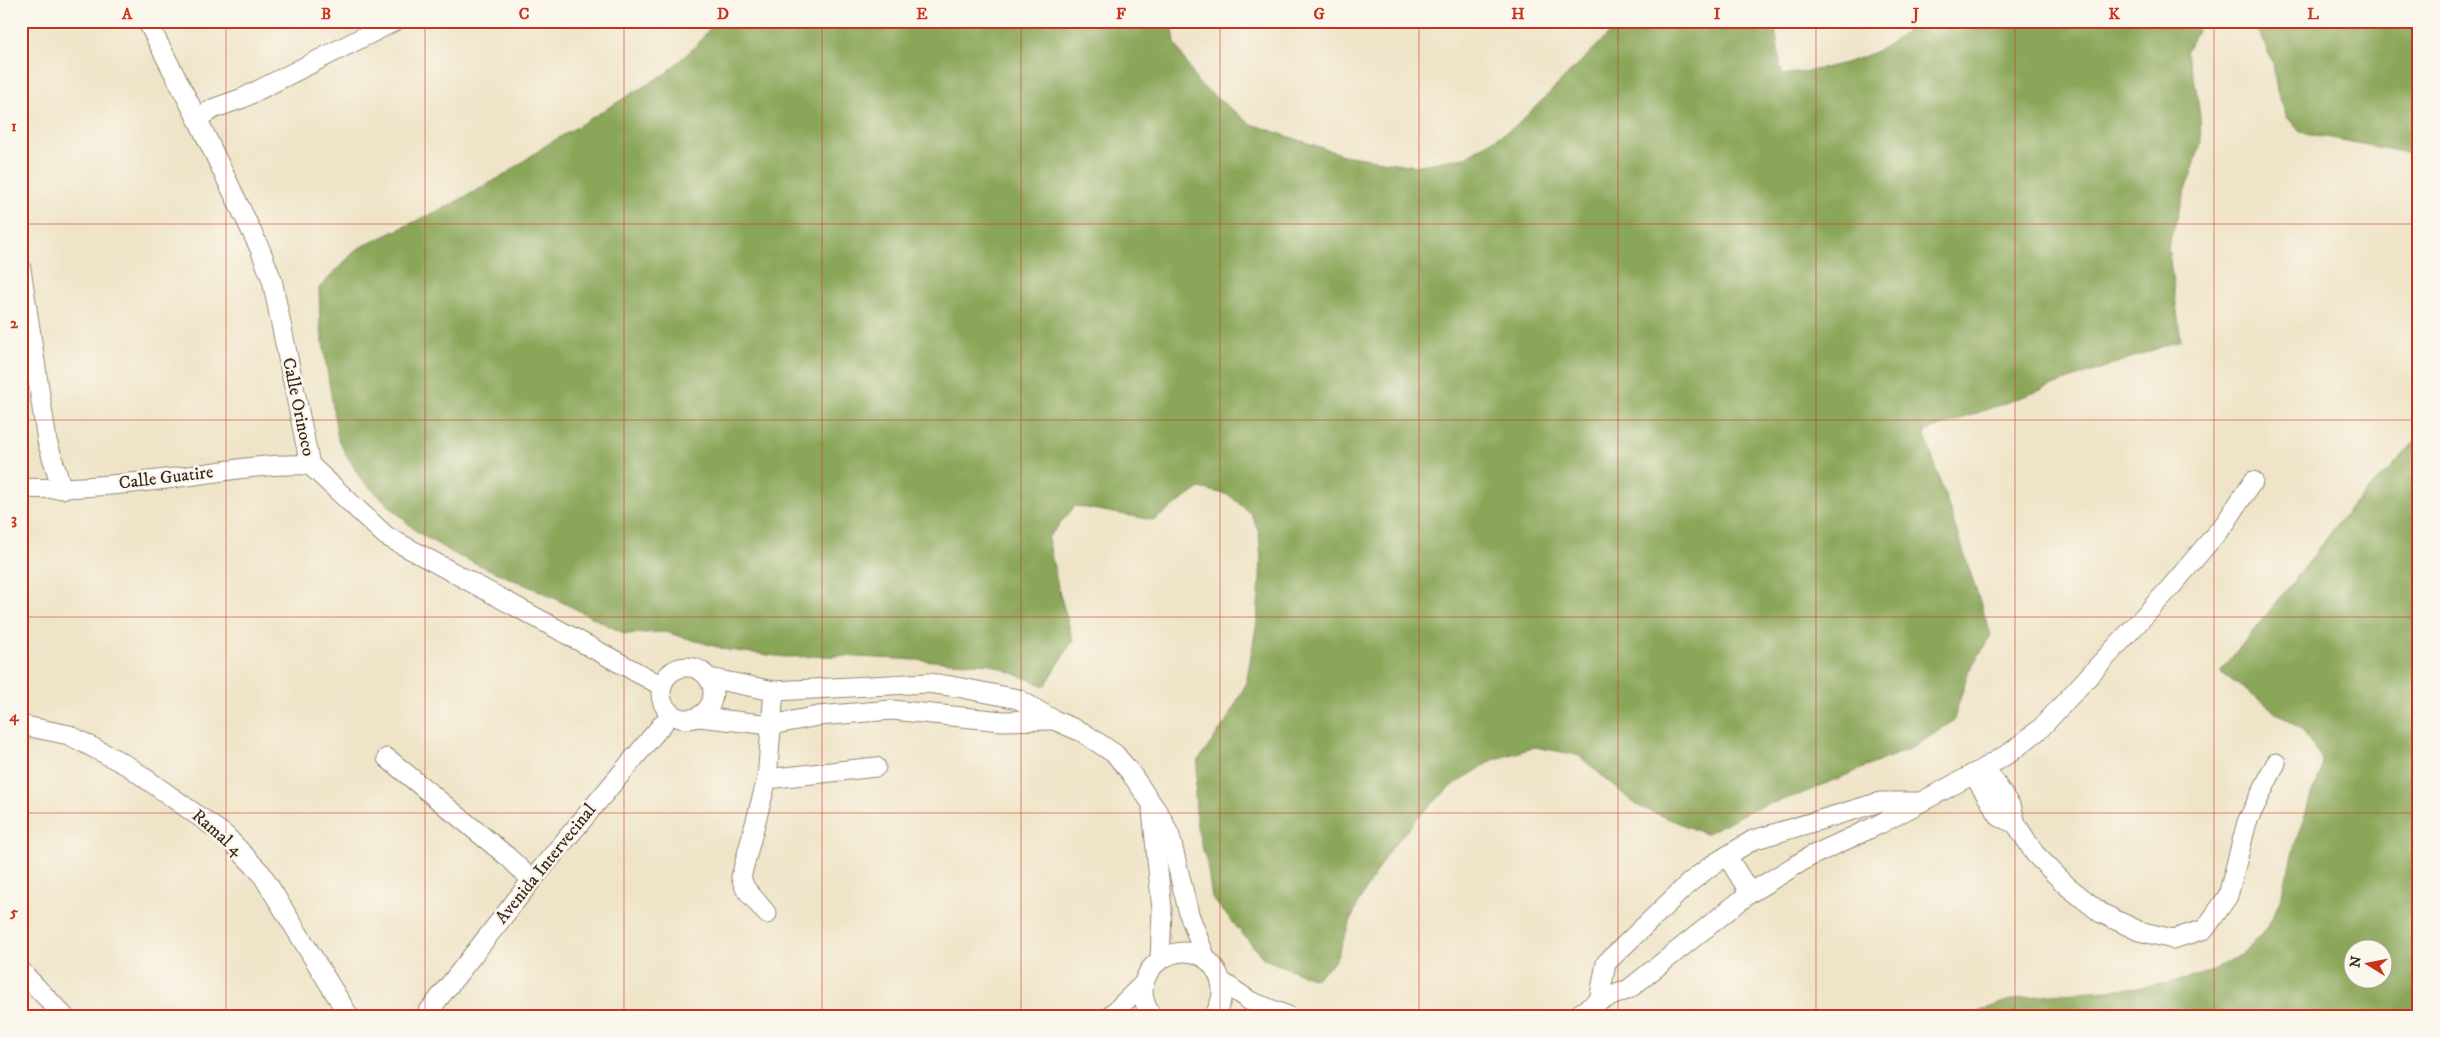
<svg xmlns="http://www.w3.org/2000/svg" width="2440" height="1037" font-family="'IM FELL DW Pica',serif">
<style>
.forest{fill:#8aa658;stroke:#62683b;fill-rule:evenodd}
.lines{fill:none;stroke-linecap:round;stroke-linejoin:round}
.street-casing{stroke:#958773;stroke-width:21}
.street{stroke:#fff;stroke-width:19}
.grid{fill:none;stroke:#c8321e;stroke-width:1;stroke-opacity:0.55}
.labels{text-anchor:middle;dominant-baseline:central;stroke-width:5;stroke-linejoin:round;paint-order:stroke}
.street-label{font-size:18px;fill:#3b2a1e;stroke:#fbf7ec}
.neatline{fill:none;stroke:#c8321e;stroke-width:2}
.grid-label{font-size:16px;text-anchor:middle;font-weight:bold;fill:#c8321e}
</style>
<rect width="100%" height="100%" fill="#fbf7ec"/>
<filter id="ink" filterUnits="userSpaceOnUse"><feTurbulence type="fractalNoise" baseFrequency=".02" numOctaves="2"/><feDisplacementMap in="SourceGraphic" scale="10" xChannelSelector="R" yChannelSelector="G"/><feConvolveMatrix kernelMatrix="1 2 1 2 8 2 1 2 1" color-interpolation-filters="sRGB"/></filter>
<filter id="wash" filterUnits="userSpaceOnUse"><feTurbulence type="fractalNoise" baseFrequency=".0096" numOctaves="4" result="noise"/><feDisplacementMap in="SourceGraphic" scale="20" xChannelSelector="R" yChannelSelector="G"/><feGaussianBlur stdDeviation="1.12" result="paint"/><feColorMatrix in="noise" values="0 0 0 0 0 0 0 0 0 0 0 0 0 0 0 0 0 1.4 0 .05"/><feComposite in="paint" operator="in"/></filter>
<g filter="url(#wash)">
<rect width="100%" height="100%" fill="#efe4c8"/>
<g class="forest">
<path d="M715,21H1172L1175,43L1198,83L1249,123L1343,155L1415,166L1465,157L1516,126L1622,21H1774L1782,75C1830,68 1882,60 1916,21H2202L2186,52L2195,82L2200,116L2201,143L2168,246L2181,340L1924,432L1991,635L1969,671L1953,721L1914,747L1801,794L1753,809L1705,834L1636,805L1578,755L1535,747L1493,760L1450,787L1418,817L1386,855L1357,905L1335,961L1315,979L1264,959L1212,898L1207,864L1197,828L1195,793L1198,761L1225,723L1246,684L1257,622L1261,561L1259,532L1251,514L1229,495L1200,488L1154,520L1075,506L1048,538L1058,587L1073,640L1045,686L990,664L841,656L785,657L728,650L665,632L625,634L542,592L458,556L417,532L360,478L338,440L320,324L319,288L357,249L450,205L504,175L545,146L666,73L698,44Z"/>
<polygon points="2246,21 2419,21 2419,157 2398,151 2300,132 2287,117 2277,91 2273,63 2260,34"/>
<path d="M2419,437V1016H1968C1981,1011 1994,1005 2008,1001C2090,981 2216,1006 2268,925C2284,900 2288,865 2297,838C2305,812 2316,789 2323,762L2304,732L2220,672L2309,562L2347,511L2390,469ZM2352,950H2382V980H2352Z"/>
</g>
</g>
<g filter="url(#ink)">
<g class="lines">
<g class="street-casing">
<g id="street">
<polyline points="147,21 197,118 260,249 272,280 310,465 386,536 662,686"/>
<polyline points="197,118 215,108 243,98 395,21"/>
<polyline points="21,269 47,441 62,489"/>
<path d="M21,488C69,490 118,485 166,479C214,473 261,463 310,465"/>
<circle cx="687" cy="693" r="26"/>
<polyline points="709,678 774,691 928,683 957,687 1018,699 1054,720 1082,732 1115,754 1130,772 1161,817 1170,836 1189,914 1206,959"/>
<polyline points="774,691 767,779 876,767"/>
<polyline points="699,717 771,725 818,716 892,710 1002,721 1054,720"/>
<polyline points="21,725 69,735 128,766 225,835 261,873 349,1016"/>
<polyline points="387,758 508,857 532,880"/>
<polyline points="1985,767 2012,809 2016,824 2035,854 2067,886 2101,913 2139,931 2173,939 2205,929 2228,896 2247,822 2276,763"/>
<polyline points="1973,774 2000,817 2016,824"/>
<polyline points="1152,810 1162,909 1160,960"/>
<polyline points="1727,856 1750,893"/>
<polyline points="767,914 745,888 741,877 767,779"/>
<polyline points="21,971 64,1016"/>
<polyline points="1221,981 1250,1001 1288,1016"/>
<polyline points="1599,1001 1606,963 1689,883 1712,865 1753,840 1880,802 1918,802"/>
<polyline points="425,1016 532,880 671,714"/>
<polyline points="1110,1016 1144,983"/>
<path d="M1152,1016C1117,968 1195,923 1219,976C1225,990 1222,1003 1214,1016"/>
<polyline points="1576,1016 1599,1001 1629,989 1750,893 1811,856 1878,825 1979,771 2011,752 2040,729 2170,588 2226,522 2253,481"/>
</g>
</g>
<use href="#street" class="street"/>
</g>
</g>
<path class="grid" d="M226,21V1016M425,21V1016M624,21V1016M822,21V1016M1021,21V1016M1220,21V1016M1419,21V1016M1618,21V1016M1816,21V1016M2015,21V1016M2214,21V1016M21,224H2419M21,420H2419M21,617H2419M21,813H2419"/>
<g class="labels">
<g class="street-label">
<text transform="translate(298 407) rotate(78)">Calle Orinoco</text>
<text transform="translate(166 478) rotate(-7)">Calle Guatire</text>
<text transform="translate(217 833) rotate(41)">Ramal 4</text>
<text transform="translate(546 864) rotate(-51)">Avenida Intervecinal</text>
</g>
</g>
<rect width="2440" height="1037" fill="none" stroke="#fbf7ec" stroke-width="55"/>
<g transform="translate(2368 964) rotate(280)"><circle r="24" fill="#fbf7ec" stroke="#aea59a"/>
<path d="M0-4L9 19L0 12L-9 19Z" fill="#c8321e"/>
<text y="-8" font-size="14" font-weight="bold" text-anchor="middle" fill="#3b2a1e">N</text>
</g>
<rect x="28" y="28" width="2384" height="982" class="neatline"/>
<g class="grid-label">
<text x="127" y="19">A</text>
<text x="326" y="19">B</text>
<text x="524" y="19">C</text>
<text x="723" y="19">D</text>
<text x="922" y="19">E</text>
<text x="1121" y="19">F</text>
<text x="1319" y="19">G</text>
<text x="1518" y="19">H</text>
<text x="1717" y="19">I</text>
<text x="1916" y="19">J</text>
<text x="2114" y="19">K</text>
<text x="2313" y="19">L</text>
<text x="14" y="131">1</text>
<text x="14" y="328">2</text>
<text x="14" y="524">3</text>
<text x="14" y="721">4</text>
<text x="14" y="917">5</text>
</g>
</svg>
